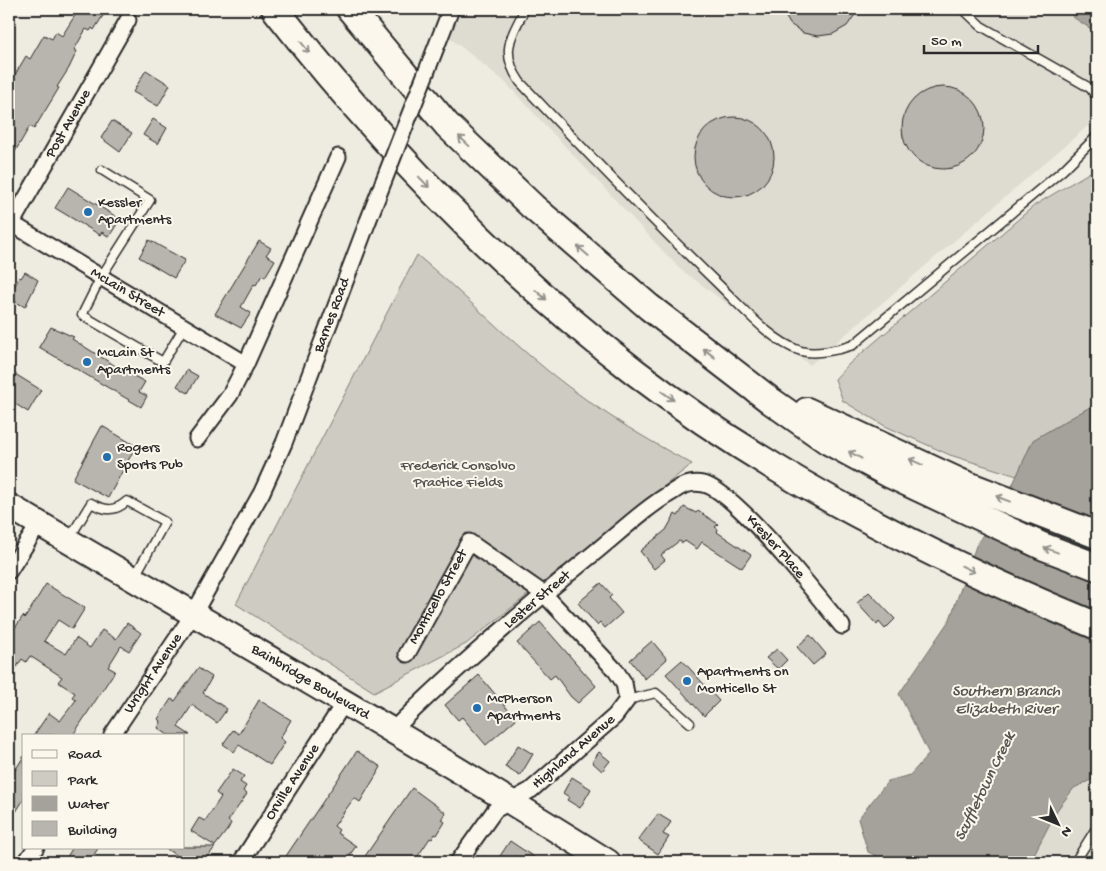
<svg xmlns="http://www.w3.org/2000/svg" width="1106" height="871" font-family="'Gochi Hand',sans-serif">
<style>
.built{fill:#dedbd1}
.green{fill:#cecbc2;stroke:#7c7b76}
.water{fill:#a4a29a;stroke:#74726e}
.building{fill:#b8b5ae;stroke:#2b2b2b}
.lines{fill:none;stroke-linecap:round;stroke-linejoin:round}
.lane-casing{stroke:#2b2b2b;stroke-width:11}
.street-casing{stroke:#2b2b2b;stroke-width:19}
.primary-casing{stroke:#2b2b2b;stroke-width:28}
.highway-casing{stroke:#2b2b2b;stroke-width:30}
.lane{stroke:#fbf7ec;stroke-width:8}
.street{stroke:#fbf7ec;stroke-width:15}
.primary{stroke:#fbf7ec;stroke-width:24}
.highway{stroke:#fbf7ec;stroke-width:26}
.street-bridge-casing{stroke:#2b2b2b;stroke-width:19;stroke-linecap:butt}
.street-bridge{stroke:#fbf7ec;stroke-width:15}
.oneway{stroke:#93918c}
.poi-dot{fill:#1f6fb2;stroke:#fbf7ec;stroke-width:2}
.labels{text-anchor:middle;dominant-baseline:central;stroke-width:4;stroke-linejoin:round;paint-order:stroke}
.street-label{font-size:15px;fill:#2b2b2b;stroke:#fbf7ec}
.poi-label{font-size:15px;fill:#2b2b2b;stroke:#fbf7ec;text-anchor:start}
.park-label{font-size:15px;fill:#545351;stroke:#fbf7ec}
.water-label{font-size:16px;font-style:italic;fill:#555552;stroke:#fbf7ec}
</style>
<rect width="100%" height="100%" fill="#eeebe0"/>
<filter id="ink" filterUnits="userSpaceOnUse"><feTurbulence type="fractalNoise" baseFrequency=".02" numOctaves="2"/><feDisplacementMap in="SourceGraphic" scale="10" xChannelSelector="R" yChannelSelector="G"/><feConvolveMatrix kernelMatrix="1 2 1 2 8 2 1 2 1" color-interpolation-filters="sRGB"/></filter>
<g filter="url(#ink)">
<g class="built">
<polygon points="462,9 1097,9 1097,118 810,365 679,268 504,81 450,38"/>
<polygon points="1097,756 1097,862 1020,862 1079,776"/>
</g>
<g class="green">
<polygon points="1097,168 1097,403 1033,440 1017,476 950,455 885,426 843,401 835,379 849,364 1035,205"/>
<path d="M417,255C456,287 491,323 530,356C580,399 634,433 692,464L466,644L374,692L236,604Z"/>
</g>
<g class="water">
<polygon points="1069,9 1097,9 1097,33 1073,17"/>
<polygon points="1097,403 1097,777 1074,788 1057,810 1030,862 890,862 868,852 858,819 888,781 910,775 929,754 899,694 950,619 976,546 1013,484 1033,440"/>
</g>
<g class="building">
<polygon points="79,9 97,9 104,14 94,30 92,28 90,31 86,29 74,50 77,51 69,68 57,87 59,88 34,129 30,126 9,162 9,85 26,56 30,59 44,35 52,39 56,32 62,36"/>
<polygon points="781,9 859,9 847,26 833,34 818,36 803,33 790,24"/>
<polygon points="146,70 170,85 158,106 133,92"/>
<circle cx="943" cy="128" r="41"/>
<circle cx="734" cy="157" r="40"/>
<polygon points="153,119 167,128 158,144 143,135"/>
<polygon points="112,121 132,133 120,152 101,138"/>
<polygon points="68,187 120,219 109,237 102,232 100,235 55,208"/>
<polygon points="149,240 185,260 174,278 139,257"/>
<polygon points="259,241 271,248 266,255 275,260 265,277 262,275 256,285 254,284 241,307 251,313 241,328 215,314"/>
<polygon points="25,272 38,280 25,307 9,298 19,277 21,278"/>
<polygon points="51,327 74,337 72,339 122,370 124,367 133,373 132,375 145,382 139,392 147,396 141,407 39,347"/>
<polygon points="187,370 198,376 188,393 177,386"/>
<polygon points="15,374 41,390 28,412 9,400 9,384"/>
<polygon points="102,426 136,446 108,498 73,479"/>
<polygon points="684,507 696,513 698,511 718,524 715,527 718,529 717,532 751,555 742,568 702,542 697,549 685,541 683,543 679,541 661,555 665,560 654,569 640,551 666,530 675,514 678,516"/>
<polygon points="601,583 612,595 609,598 622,613 605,628 600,622 597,625 578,603"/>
<polygon points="46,584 85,608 72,629 58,620 44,641 66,654 76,638 90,648 102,630 116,639 127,623 141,633 129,651 121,646 108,667 115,671 73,735 34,735 49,713 60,721 76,700 72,697 75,693 58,682 62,677 30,656 26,662 22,659 16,668 9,663 9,637 23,616 25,618"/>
<polygon points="869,592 895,619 885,629 879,622 877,625 857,603"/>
<polygon points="540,622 596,686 578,703 571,697 555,675 550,679 517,643"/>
<polygon points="810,635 826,654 813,665 797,647"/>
<polygon points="652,641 667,659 645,679 630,660"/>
<polygon points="777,649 787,660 778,669 766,658"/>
<polygon points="682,660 719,701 704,716 666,674"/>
<polygon points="198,668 212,677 203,693 227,709 217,723 192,705 178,727 190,735 168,735 158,728 161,722 158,719 171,699 175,701"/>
<polygon points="479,675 516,719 486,745 462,717 458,720 445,705"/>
<polygon points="259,700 291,720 280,738 285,742 270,765 239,745 234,752 223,744 233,730 239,734"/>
<polygon points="518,745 533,754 520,776 505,767"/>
<polygon points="357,751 381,767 360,802 354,798 334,826 339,830 337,833 356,846 345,862 282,862"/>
<polygon points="599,752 610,761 602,771 592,762"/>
<polygon points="24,756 24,799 9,823 9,780"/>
<polygon points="233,769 244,776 240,782 246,786 243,791 247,794 228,821 231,823 228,829 215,846 191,831 199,818 205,821 221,797 216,793"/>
<polygon points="572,777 591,789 580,808 567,800 569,797 563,793"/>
<polygon points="412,788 446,813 442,820 445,822 437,835 435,834 432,839 430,838 414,862 361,862"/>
<polygon points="658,814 671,822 663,834 669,837 658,854 638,840"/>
<polygon points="510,841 541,862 496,862"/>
<polygon points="73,847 99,847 89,862 64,862"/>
<polygon points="164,847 215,847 204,862 185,862"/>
</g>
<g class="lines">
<g class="lane-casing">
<g id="lane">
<path d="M525,9C510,38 500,53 520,82C584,150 649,217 716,282C738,303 771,342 801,351C815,355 839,350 853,345L1063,170L1097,136"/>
<polyline points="963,9 981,26 1090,88 1097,97"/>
<polyline points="102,170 150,200 101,277 82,315 163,362 184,327"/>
<path d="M69,539L91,503C105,511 115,512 127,501L165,522L135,576"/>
<polyline points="627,700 656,693 690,723"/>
<polyline points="1075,862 1097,827"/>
</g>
</g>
<g class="street-casing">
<g id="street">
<path id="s1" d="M9,222L246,364"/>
<path id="s2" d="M9,228L128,20"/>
<polyline points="197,439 230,395 246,364 338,157"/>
<polyline points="9,571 39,524"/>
<path id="s3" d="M407,654L469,542L544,594L616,671L624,683L627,700L615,716L531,790L495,810L458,862"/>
<path id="s4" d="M392,731C453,670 521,613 588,558C616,536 643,509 674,491C682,485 693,482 703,484C735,490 818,597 842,626"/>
<path id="s5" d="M112,735L194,613L262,492L284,443L368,221"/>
<polyline points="26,862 36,847"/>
<path id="s6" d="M241,862L344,703"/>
</g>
</g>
<g class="primary-casing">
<g id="primary">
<path id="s7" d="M9,506C209,624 412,739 608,862"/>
</g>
</g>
<g class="highway-casing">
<g id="highway">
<path d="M275,9C380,143 499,268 635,372C774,479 936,560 1097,626"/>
<polyline points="350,9 447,125 533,207 649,307 771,401 828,441 891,475 1042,546 1097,567"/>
<polyline points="807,411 960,482 1097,535"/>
</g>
</g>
<use href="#lane" class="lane"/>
<use href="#street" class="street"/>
<use href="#primary" class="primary"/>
<use href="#highway" class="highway"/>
<g class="street-bridge-casing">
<polyline id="street-bridge" points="368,221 451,9"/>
</g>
<use href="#street-bridge" class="street-bridge"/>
</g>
<defs><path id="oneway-shaft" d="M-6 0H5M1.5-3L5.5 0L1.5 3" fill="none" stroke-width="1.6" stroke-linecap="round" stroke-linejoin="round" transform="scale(1.25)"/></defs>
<g class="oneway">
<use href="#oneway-shaft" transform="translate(305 47) rotate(51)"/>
<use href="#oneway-shaft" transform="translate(464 141) rotate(-137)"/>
<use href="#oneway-shaft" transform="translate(424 182) rotate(46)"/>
<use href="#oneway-shaft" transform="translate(583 251) rotate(-139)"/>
<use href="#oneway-shaft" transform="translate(541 295) rotate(41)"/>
<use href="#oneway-shaft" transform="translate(709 353) rotate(-142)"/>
<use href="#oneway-shaft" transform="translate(668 396) rotate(36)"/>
<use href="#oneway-shaft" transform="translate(855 455) rotate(-151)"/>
<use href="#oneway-shaft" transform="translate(916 462) rotate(-155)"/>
<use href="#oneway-shaft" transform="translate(1003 499) rotate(-159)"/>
<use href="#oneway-shaft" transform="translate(1051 550) rotate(-160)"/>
<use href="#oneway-shaft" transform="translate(968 569) rotate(26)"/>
</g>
</g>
<g class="poi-dot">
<circle cx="88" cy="212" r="5"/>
<circle cx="87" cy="362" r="5"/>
<circle cx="107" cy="457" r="5"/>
<circle cx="687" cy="681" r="5"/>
<circle cx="477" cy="708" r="5"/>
</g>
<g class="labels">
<g class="street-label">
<text stroke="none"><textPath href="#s2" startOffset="120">Post Avenue</textPath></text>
<text stroke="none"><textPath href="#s1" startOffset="138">McLain Street</textPath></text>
<text stroke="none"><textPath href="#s5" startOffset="476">Barnes Road</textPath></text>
<text stroke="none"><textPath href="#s4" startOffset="498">Kresler Place</textPath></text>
<text stroke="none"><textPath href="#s3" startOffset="65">Monticello Street</textPath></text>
<text stroke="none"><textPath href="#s4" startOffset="196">Lester Street</textPath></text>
<text stroke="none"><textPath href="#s5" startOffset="74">Wright Avenue</textPath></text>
<text stroke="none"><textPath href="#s7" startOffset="349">Bainbridge Boulevard</textPath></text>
<text transform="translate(574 752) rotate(-41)">Highland Avenue</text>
<text stroke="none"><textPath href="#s6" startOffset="95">Orville Avenue</textPath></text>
</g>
<g class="poi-label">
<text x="98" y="203">Kessler<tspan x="98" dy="17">Apartments</tspan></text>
<text x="97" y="353">McLain St<tspan x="97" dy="17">Apartments</tspan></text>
<text x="117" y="448">Rogers<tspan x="117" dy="17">Sports Pub</tspan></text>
<text x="697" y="672">Apartments on<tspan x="697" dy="17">Monticello St</tspan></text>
<text x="487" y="699">McPherson<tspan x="487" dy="17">Apartments</tspan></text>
</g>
<g class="park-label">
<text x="458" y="466">Frederick Consolvo<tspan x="458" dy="17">Practice Fields</tspan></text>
</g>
<g class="water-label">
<text x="1006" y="692">Southern Branch<tspan x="1006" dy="18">Elizabeth River</tspan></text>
<text transform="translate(986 787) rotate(-64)">Scuffletown Creek</text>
</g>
</g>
<rect width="1106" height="871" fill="none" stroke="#fbf7ec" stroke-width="30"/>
<rect x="15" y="15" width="1076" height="841" fill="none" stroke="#2b2b2b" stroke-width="2" filter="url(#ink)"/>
<rect x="22" y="734" width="162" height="115" fill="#fbf7ec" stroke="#a8a59f"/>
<rect x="32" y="750" width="25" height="8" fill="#fbf7ec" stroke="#a8a59f"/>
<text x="68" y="758" font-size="15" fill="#2b2b2b">Road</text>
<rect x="32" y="771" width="25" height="15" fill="#cecbc2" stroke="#a8a59f"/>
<text x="68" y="784" font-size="15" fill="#2b2b2b">Park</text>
<rect x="32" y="796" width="25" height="15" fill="#a4a29a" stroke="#a8a59f"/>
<text x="68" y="808" font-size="15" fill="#2b2b2b">Water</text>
<rect x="32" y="821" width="25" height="15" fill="#b8b5ae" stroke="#a8a59f"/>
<text x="68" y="834" font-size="15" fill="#2b2b2b">Building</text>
<g transform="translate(1058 824) rotate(133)" stroke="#fbf7ec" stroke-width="4" paint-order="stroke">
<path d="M0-4L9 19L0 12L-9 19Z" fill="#2b2b2b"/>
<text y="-8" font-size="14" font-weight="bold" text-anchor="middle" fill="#2b2b2b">N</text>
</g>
<path d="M924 45v8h114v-8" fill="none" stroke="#2b2b2b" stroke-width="2.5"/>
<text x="931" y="45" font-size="15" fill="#2b2b2b" stroke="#fbf7ec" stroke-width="4" paint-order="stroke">50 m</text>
</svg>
